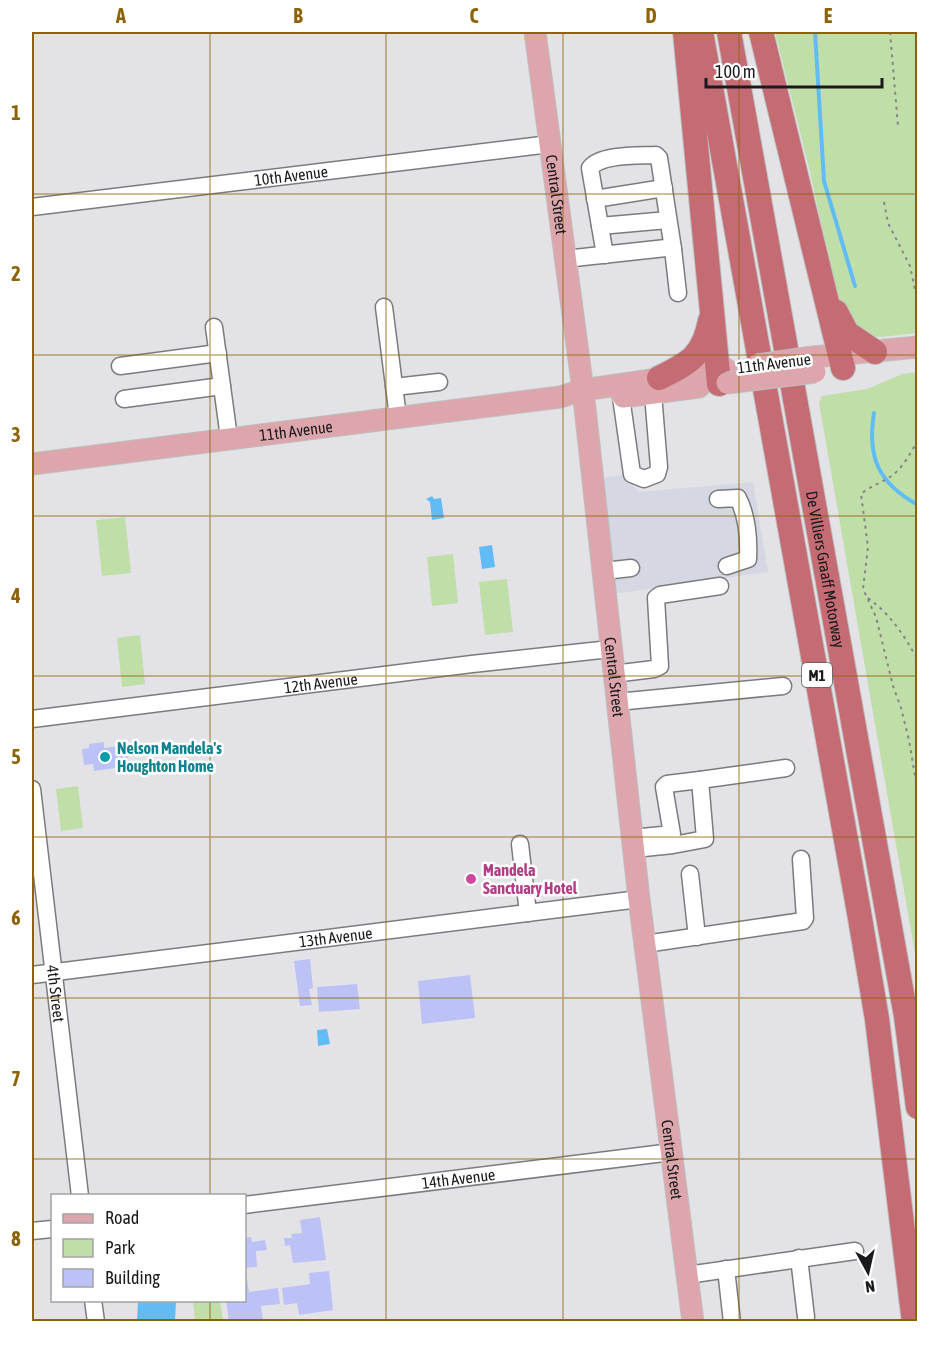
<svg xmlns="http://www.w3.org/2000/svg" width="949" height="1353" font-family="'Asap Condensed',sans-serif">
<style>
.built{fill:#d5d7e2}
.green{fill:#c0dea7}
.water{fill:#61bcf6}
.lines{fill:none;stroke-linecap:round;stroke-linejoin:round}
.stream{stroke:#61bcf6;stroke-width:4}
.building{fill:#bcc2f6}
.minor-casing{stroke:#7b7b7e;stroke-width:19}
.major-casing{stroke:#bfbfbf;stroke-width:23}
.highway-casing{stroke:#bfbfbf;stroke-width:26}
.path{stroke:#858588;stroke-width:2;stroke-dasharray:3 4.5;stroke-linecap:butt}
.minor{stroke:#fff;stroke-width:16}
.major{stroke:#dca6ac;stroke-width:21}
.highway{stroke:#c46b74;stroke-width:24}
.major-bridge-casing{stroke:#bfbfbf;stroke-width:23;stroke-linecap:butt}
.major-bridge{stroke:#dca6ac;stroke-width:21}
.grid{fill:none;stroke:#8e6308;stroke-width:1.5;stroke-opacity:0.55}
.culture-dot{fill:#0f9aa8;stroke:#fff;stroke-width:2}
.hotel-dot{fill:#d1479c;stroke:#fff;stroke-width:2}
.labels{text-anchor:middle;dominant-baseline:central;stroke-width:5;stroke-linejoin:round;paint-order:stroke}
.shield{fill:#fff;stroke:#5f5f60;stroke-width:1.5}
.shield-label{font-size:15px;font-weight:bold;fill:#1a1a1c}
.street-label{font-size:16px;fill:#1a1a1c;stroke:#fff}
.culture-label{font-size:16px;font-weight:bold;fill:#0d838f;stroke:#fff;text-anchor:start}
.hotel-label{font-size:16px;font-weight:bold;fill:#b23c85;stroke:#fff;text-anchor:start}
.neatline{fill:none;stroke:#8e6308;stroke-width:2}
.grid-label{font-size:20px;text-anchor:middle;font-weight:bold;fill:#8e6308}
</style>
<rect width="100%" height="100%" fill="#e3e3e7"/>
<polygon class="built" points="624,475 639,492 753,482 768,572 613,594 599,478"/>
<g class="green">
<polygon points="775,32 917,32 917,333 881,337 870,336 840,312 810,172"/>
<polygon points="917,372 918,372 917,965 819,403 822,396 867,389 902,374"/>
<polygon points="125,517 131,573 102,576 96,520"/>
<polygon points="453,554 458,603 432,606 427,557"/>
<polygon points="507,579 513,632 485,635 479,582"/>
<polygon points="140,635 145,684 122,687 117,638"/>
<polygon points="78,786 83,828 61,831 56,789"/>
<polygon points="193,1301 220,1301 223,1321 195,1321"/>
</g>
<g class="water">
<polygon points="432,496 434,499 441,498 444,518 432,520 430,502 426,499"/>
<polygon points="492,545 495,567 482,569 479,547"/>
<polygon points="327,1029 330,1044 318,1046 317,1030"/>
<polygon points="138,1301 176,1301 175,1321 137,1321"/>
</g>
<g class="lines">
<g class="stream">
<polyline points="815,32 824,181 855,286"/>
<path d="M874,413C867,457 878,483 918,505"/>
</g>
</g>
<g class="building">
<polygon points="104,742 104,748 126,745 129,766 94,771 93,764 84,765 82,749 89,748 89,744"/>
<polygon points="310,959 313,988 309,989 312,1005 300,1006 294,961"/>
<polygon points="470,975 475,1018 422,1024 418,981"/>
<polygon points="357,984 360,1009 319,1012 317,987"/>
<polygon points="320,1217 326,1260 293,1263 290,1245 285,1246 284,1238 292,1238 291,1234 302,1233 300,1220"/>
<polygon points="251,1237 252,1242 265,1240 267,1250 256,1251 257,1267 244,1268 244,1238"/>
<polygon points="329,1271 333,1310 299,1315 297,1303 284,1305 282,1288 310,1284 309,1273"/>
<polygon points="247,1279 249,1292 278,1288 280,1304 261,1306 263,1320 229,1322 226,1300 244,1300 244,1280"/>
</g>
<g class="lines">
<g class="minor-casing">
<g id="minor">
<polyline points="595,199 664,188"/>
<path id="s1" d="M32,207L550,144"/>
<polyline points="600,226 668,220"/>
<path d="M605,255L590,168C601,154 638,156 656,155L659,158L673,249"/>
<polyline points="565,259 666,248 673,249 678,293"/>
<polyline points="384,307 398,417"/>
<polyline points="214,327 229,438"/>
<polyline points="120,366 218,353"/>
<polyline points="394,387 439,382"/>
<polyline points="621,397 632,474 644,479 657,474 659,467 653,394"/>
<polyline points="124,399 222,386"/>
<path d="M718,499L738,498C747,516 749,539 748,559L727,566"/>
<polyline points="604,571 631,568"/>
<polyline points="613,674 654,669 660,666 656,598 660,595 720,586"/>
<polyline points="617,702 783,686"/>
<path id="s2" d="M32,719L472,664L610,649"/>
<polyline points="700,780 786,768"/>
<path id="s3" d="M32,789L80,1196"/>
<polyline points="632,838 672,834 664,787 667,784 700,780 705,839 673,845 634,849"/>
<polyline points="520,844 528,913"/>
<polyline points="690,874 697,937"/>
<polyline points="645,944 803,921 805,918 801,859"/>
<path id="s4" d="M32,975L639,899"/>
<path id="s5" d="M244,1205L672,1152"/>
<polyline points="32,1231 52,1229"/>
<polyline points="799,1258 806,1317"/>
<polyline points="726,1269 732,1322"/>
<polyline points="687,1275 855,1251"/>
<polyline points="93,1300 96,1322"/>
</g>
</g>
<g class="major-casing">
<g id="major">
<path id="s6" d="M535,32L583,390L639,899L693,1322"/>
<polyline points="813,357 918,347"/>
<polyline points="623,397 699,387"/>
<path id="s7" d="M32,464L560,397L583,390L726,369"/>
</g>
</g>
<g class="highway-casing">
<g id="highway">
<polyline points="685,32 719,384"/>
<polyline points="701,32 860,918 877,1019 914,1322"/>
<path id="s8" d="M729,32L906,1016L918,1107"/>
<polyline points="761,32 843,368"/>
<polyline points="836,312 847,333 875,352"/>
<path d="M659,378C689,363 703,357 710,321"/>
</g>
</g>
<g class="path">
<polyline points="890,32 898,126"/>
<polyline points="884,202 888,223 910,266 918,304"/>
<path d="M918,440C911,452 904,466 893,475C882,483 870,486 861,494L868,547L863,589L876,617L893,686L901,708L909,740L918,794"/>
<path d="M868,598C892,616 903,634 918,660"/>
</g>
<use href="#minor" class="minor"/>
<use href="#major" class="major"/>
<use href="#highway" class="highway"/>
<g class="major-bridge-casing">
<g id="major-bridge">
<polyline points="757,365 813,357"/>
<polyline points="727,383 815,372"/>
</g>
</g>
<use href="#major-bridge" class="major-bridge"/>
</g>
<path class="grid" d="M210,32V1196M386,32V1322M563,32V1322M739,32V1322M32,194H918M32,355H918M32,516H918M32,676H918M32,837H918M32,998H918M32,1159H918M210,1300V1322"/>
<circle class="culture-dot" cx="105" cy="757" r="6"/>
<circle class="hotel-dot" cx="471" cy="879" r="6"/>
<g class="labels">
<rect class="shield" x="802" y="663" width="30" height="24" rx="4.5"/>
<g class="shield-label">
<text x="817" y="675">M1</text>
</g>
<g class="street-label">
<text stroke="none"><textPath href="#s1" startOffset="261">10th Avenue</textPath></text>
<text stroke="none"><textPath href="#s6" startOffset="164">Central Street</textPath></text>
<text transform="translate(774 363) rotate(-7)">11th Avenue</text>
<text stroke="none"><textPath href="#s7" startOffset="266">11th Avenue</textPath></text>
<text stroke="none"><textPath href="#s8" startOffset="546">De Villiers Graaff Motorway</textPath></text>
<text stroke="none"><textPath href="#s6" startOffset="650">Central Street</textPath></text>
<text stroke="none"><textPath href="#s2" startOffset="291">12th Avenue</textPath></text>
<text stroke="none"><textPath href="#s4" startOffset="306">13th Avenue</textPath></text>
<text stroke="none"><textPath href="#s3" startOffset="206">4th Street</textPath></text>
<text stroke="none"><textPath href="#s6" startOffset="1136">Central Street</textPath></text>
<text stroke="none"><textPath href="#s5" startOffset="216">14th Avenue</textPath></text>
</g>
<g class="culture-label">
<text x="117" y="748">Nelson Mandela's<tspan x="117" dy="18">Houghton Home</tspan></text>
</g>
<g class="hotel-label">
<text x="483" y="870">Mandela<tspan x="483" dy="18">Sanctuary Hotel</tspan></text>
</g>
</g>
<rect width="949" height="1353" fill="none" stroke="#ffffff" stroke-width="66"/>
<rect x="51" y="1194" width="195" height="108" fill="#ffffff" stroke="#a3a3a4" stroke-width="1.5"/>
<rect x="63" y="1214" width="30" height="9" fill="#dca6ac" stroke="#a3a3a4" stroke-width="1.5"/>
<text x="105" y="1224" font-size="18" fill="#1a1a1c">Road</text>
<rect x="63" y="1239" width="30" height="18" fill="#c0dea7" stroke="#a3a3a4" stroke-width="1.5"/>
<text x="105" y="1254" font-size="18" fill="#1a1a1c">Park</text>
<rect x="63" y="1269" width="30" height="18" fill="#bcc2f6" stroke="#a3a3a4" stroke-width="1.5"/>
<text x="105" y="1284" font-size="18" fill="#1a1a1c">Building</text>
<g transform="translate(868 1272) rotate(172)" stroke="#ffffff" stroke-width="4.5" paint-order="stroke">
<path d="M0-4.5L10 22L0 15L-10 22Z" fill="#1a1a1c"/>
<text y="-9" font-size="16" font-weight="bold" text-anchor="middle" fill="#1a1a1c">N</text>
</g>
<path d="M706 78v9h176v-9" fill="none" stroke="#1a1a1c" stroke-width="3"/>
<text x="715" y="78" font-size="18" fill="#1a1a1c" stroke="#ffffff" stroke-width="4.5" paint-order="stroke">100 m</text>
<rect x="33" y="33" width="883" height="1287" class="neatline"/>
<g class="grid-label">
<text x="121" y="23">A</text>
<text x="298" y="23">B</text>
<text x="474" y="23">C</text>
<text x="651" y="23">D</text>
<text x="828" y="23">E</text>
<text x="16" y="120">1</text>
<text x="16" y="281">2</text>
<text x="16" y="442">3</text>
<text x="16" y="603">4</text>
<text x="16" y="764">5</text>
<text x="16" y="925">6</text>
<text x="16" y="1086">7</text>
<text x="16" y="1246">8</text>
</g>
</svg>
